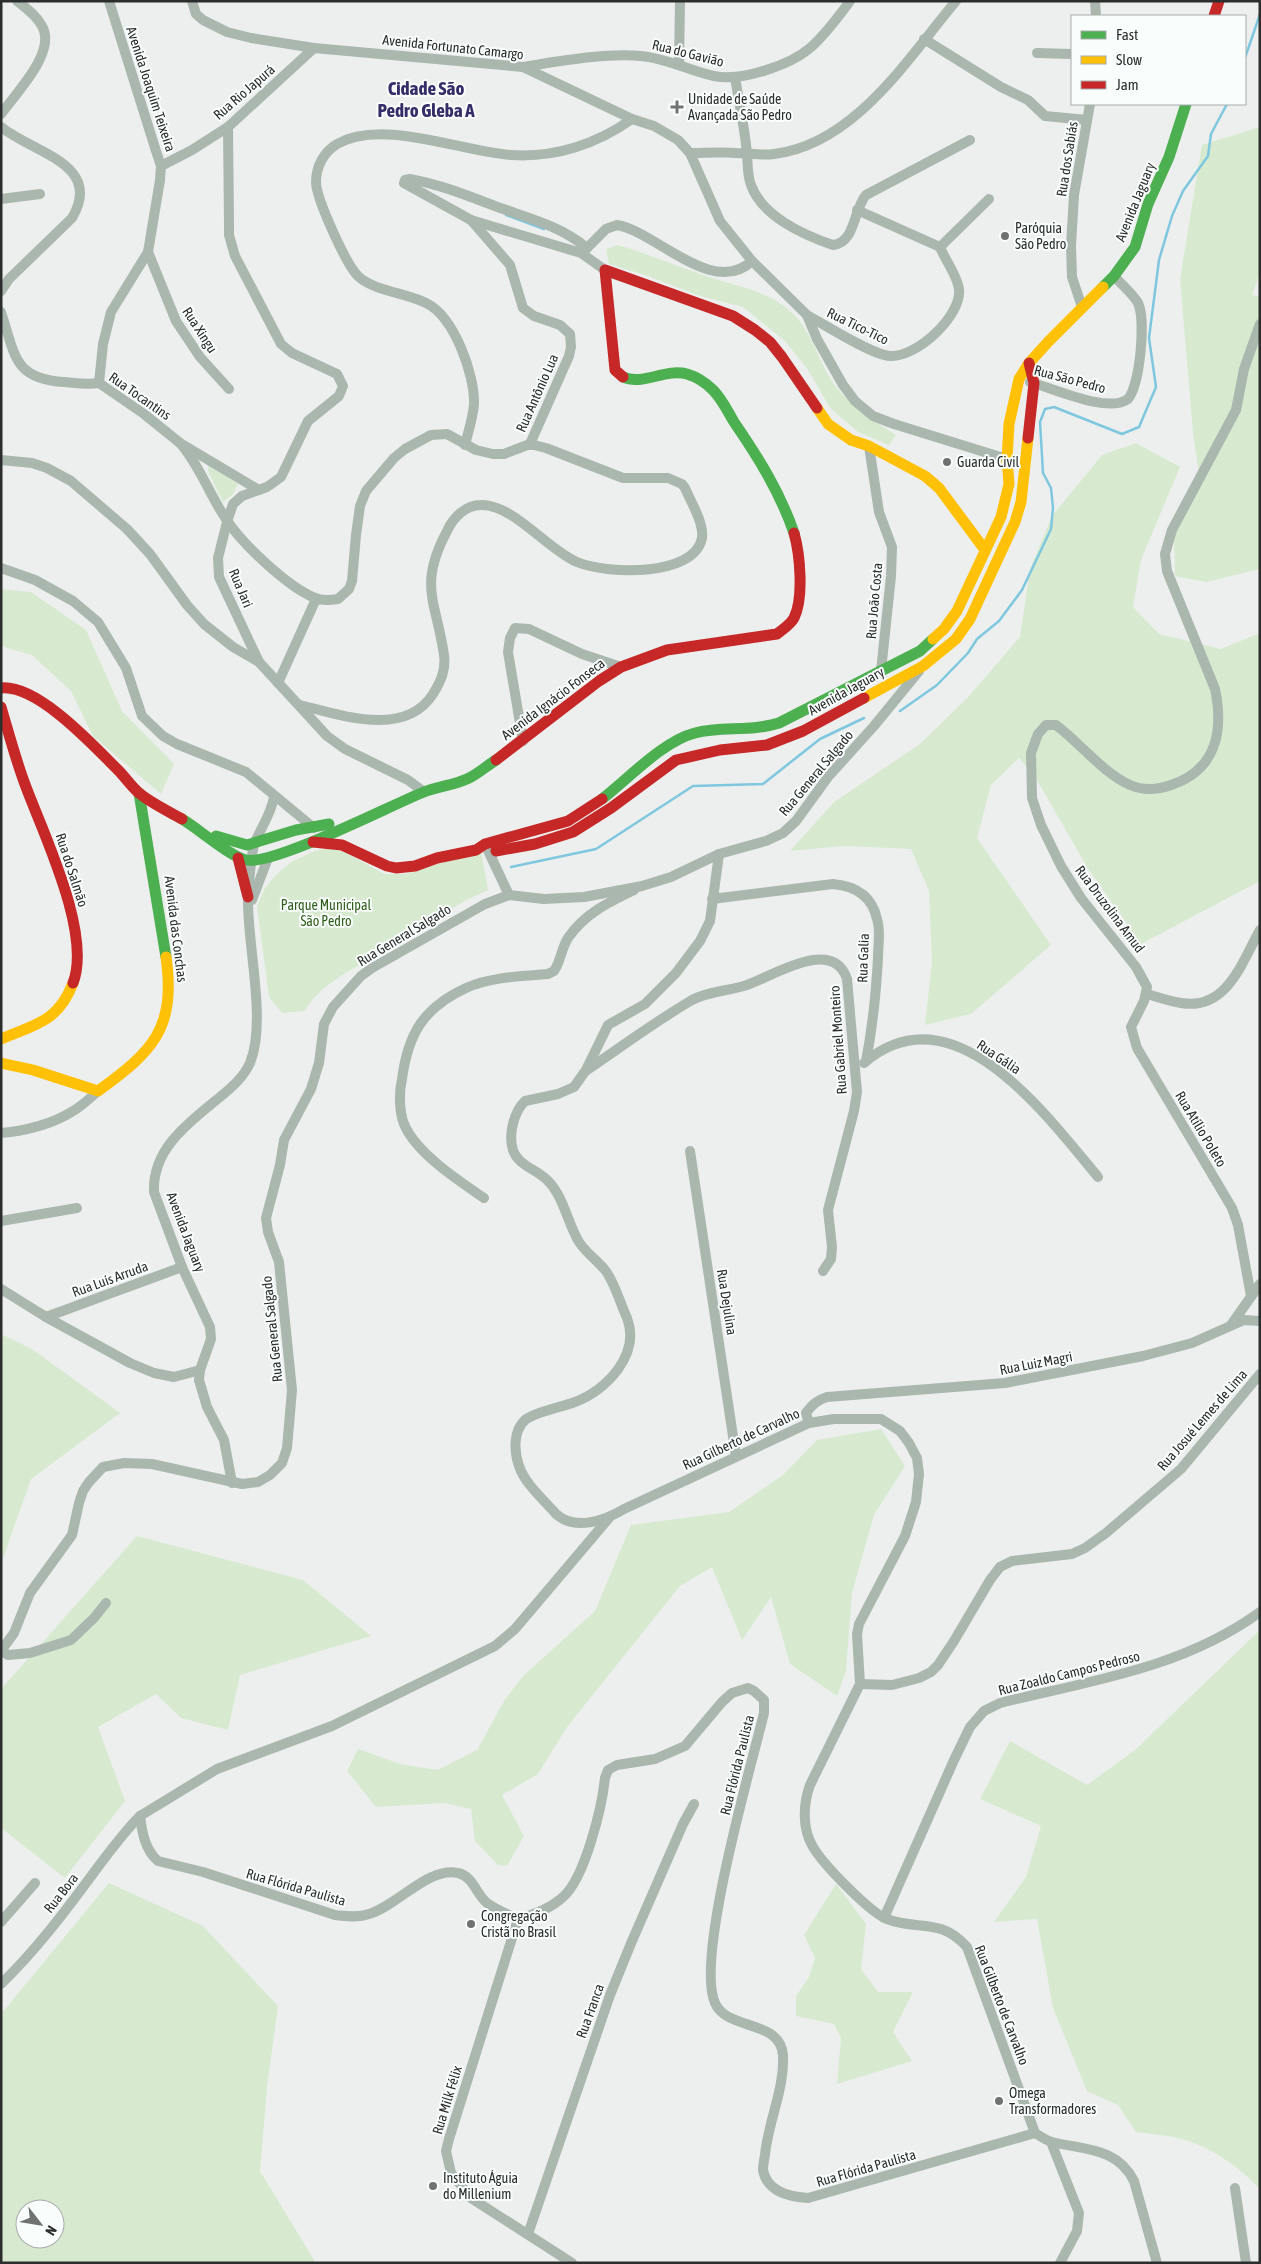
<svg xmlns="http://www.w3.org/2000/svg" width="1261" height="2264" font-family="'Asap Condensed',sans-serif">
<style>
.green{fill:#d7ead0;fill-rule:evenodd}
.lines{fill:none;stroke-linecap:round;stroke-linejoin:round}
.stream{stroke:#7ec7df;stroke-width:2.5}
.street{stroke:#aab7af;stroke-width:10}
.fast{stroke:#4caf50;stroke-width:11}
.slow{stroke:#ffc107;stroke-width:11}
.jam{stroke:#c62828;stroke-width:11}
.poi-dot{fill:#707271;stroke:#f9fefd;stroke-width:2}
.labels{text-anchor:middle;dominant-baseline:central;stroke-width:4;stroke-linejoin:round;paint-order:stroke}
.street-label{font-size:14px;fill:#2c2e2d;stroke:#f9fefd}
.poi-label{font-size:14px;fill:#2c2e2d;stroke:#f9fefd;text-anchor:start}
.park-label{font-size:14px;fill:#315d1a;stroke:#f9fefd}
.district-label{font-size:19px;font-weight:bold;fill:#362c68;stroke:#f9fefd}
</style>
<rect width="100%" height="100%" fill="#edefee"/>
<g class="green">
<polygon points="1260,127 1260,273 1252,295 1260,297 1260,569 1206,582 1175,576 1174,538 1200,480 1193,433 1180,279 1202,145"/>
<path d="M618,245C648,254 674,265 703,275C737,287 773,290 798,319C815,340 821,368 837,388C853,408 875,422 896,435L889,445L858,432L830,408L808,370L785,341L743,307L700,296L645,275L609,264L606,249Z"/>
<polygon points="1136,443 1180,467 1141,560 1133,607 1159,634 1221,649 1260,633 1260,881 1141,944 1087,867 1037,780 1019,758 991,785 977,838 1051,945 971,1014 925,1025 932,962 929,891 911,849 844,846 790,851 834,802 920,744 968,697 1020,637 1030,569 1052,516 1102,455"/>
<polygon points="208,464 238,484 233,494 223,502 208,471"/>
<polygon points="1,589 31,592 86,630 122,711 174,764 161,794 93,736 71,691 32,655 7,648 1,644"/>
<path d="M328,848L345,852L384,874H405L481,851L488,890C456,903 429,924 400,942C370,961 321,980 305,1011L282,1013L269,997L257,906L265,888L275,876L291,862L312,852Z"/>
<polygon points="1,1334 32,1349 120,1413 31,1479 1,1564"/>
<polygon points="881,1429 905,1466 874,1515 852,1593 846,1671 837,1696 790,1664 771,1597 742,1640 712,1567 680,1586 567,1727 538,1774 502,1795 524,1836 507,1866 498,1865 475,1841 471,1809 445,1803 376,1807 347,1771 358,1749 400,1764 438,1770 477,1750 504,1701 523,1676 595,1611 631,1525 729,1512 783,1475 817,1440"/>
<polygon points="137,1536 303,1580 371,1636 240,1675 228,1730 181,1718 156,1694 98,1727 125,1801 65,1878 1,1828 1,1689"/>
<path d="M1260,1630V2189C1238,2166 1210,2146 1178,2138C1165,2135 1150,2134 1136,2132L1118,2105L1087,2091L1053,2008L1037,1919L994,1922L1026,1877L1041,1826L980,1799L1010,1741L1087,1785L1135,1750Z"/>
<path d="M109,1883L203,1926L278,2006L267,2087L260,2171L316,2263H1V2014ZM25,2209H55V2239H25Z"/>
<polygon points="836,1884 866,1924 861,1969 878,1992 913,1992 893,2032 912,2061 837,2084 841,2038 834,2024 796,2016 796,1996 809,1977 815,1958 804,1935"/>
</g>
<g class="lines">
<g class="stream">
<polyline points="1245,58 1260,14"/>
<polyline points="506,215 544,229"/>
<polyline points="900,711 937,685 968,653 977,639 999,621 1022,590 1051,529 1053,508 1051,488 1043,473 1040,422 1045,409 1054,407 1122,434 1139,427 1156,387 1149,338 1159,260 1172,216 1183,191 1208,156 1211,134 1227,104"/>
<polyline points="511,867 596,849 693,786 763,784 820,739 864,718"/>
</g>
<g class="street">
<polyline points="192,1 196,14 203,20 227,32 251,38 314,48 523,67 632,119 654,126 678,140 690,153 720,221 752,261 807,315 817,339 843,385 855,401 873,416 894,424 1007,459"/>
<polyline points="1095,1 1096,16"/>
<polyline points="924,39 1001,87 1028,100 1045,116 1087,120"/>
<polyline points="1037,53 1072,54"/>
<polyline points="679,65 680,1"/>
<path d="M523,67C561,61 602,53 641,56C666,58 690,71 714,76C741,82 790,65 810,48C826,34 838,17 850,1"/>
<path d="M735,77C739,103 745,129 747,154C748,164 747,175 751,185C762,216 803,235 833,245C856,242 853,210 866,195L970,140"/>
<path d="M1,114C16,93 57,52 42,26C36,15 26,8 17,1"/>
<path d="M1,127C33,153 104,164 72,218L9,279L1,291"/>
<polyline points="228,127 229,224 229,235 235,256 281,344 292,353 337,374 343,386 339,396 308,421 281,477 267,487 242,496 233,504 227,522 218,558 219,577 259,662"/>
<path d="M690,153C706,153 721,152 736,153C749,153 761,156 774,154C855,144 908,58 956,1"/>
<polyline points="161,166 192,150 228,127 314,48"/>
<polyline points="1,199 40,194"/>
<polyline points="857,210 940,247"/>
<polyline points="471,220 510,265 523,308 534,316 560,325 570,334 571,347 569,356 530,444"/>
<polyline points="940,247 989,199"/>
<path d="M587,248C557,223 522,217 487,203C461,193 437,184 410,179L405,180L404,183L471,220L581,253L605,270"/>
<polyline points="148,252 176,321 200,357 229,389"/>
<path d="M583,252L606,229L617,225C655,231 713,298 752,261"/>
<polyline points="1082,307 1072,277 1071,246 1074,195 1090,104"/>
<path d="M1,312C15,354 13,379 64,382C76,383 87,385 99,383L144,414L180,443L259,490"/>
<path d="M807,315C825,325 872,355 890,356C916,358 962,316 959,289C957,275 945,260 940,247"/>
<path d="M1030,382C1053,388 1108,414 1128,399C1140,385 1146,320 1138,303C1133,294 1121,284 1114,276"/>
<polyline points="99,383 103,344 111,312 148,252 160,180 161,166 156,151 109,1"/>
<path d="M180,443C200,466 209,494 226,519C242,544 288,587 315,598C322,601 331,600 338,599L349,589L352,581L356,535L360,506L366,491L394,458L405,449L431,435L447,434L476,450L493,454H504L530,444L546,448L623,478H668L682,484L685,488C691,502 704,523 702,538C694,578 605,574 577,562C548,550 513,504 481,505C465,505 453,518 447,531C418,586 436,600 444,655C446,670 441,681 433,694C405,738 341,715 300,705"/>
<path d="M465,445C468,432 473,418 474,404C475,375 454,316 426,303C406,293 375,291 359,277C347,267 316,198 316,182C316,166 324,152 337,144C383,118 462,152 511,155C555,158 597,144 632,119"/>
<polyline points="869,446 879,512 892,547 891,576 881,671"/>
<polyline points="1,460 32,463 47,468 71,481 127,529 150,554 187,605 204,624 233,647 259,662 327,736 345,749 408,780 424,792"/>
<polyline points="1,568 35,580 73,601 98,622 126,668 142,716 163,736 177,744 246,772 314,828"/>
<polyline points="278,683 316,599"/>
<polyline points="523,741 508,652 510,638 515,628 529,629 582,654 621,667"/>
<polyline points="485,844 509,895"/>
<path d="M719,854L710,921L700,941L676,973L645,1004L608,1025L586,1070L574,1087L558,1094L525,1101C514,1112 508,1134 513,1150C518,1166 539,1170 549,1182C564,1198 568,1224 579,1242C586,1253 597,1260 605,1270C615,1283 620,1303 627,1318C641,1354 606,1391 575,1402C562,1407 535,1412 525,1420C513,1431 514,1452 519,1466C525,1484 544,1500 556,1514C575,1531 604,1521 624,1509L809,1423L834,1419H881L900,1431L909,1443L917,1458L919,1474L916,1502L905,1536L859,1624L857,1634L860,1684L810,1785C803,1804 802,1829 813,1847C823,1864 869,1912 887,1919C918,1931 940,1917 967,1947L1035,2133C1040,2136 1047,2141 1052,2142C1084,2150 1117,2147 1134,2181L1157,2263"/>
<path d="M712,899L833,884C855,886 872,896 877,919C881,931 878,945 878,958C876,995 873,1025 866,1061"/>
<polyline points="252,900 268,858"/>
<path d="M1147,994C1158,997 1169,1001 1181,1003C1227,1011 1242,962 1260,930"/>
<path d="M864,1063C953,986 1047,1116 1098,1177"/>
<path d="M587,1070C621,1047 656,1021 692,1000C709,991 729,991 747,985C773,976 833,936 847,979L857,1092L854,1111L828,1210L832,1247L831,1259L823,1271"/>
<path d="M1,1133C25,1131 53,1124 73,1111C82,1106 90,1098 98,1091"/>
<polyline points="690,1151 736,1456"/>
<path d="M484,1198C459,1181 416,1153 404,1124C399,1111 399,1092 402,1079C408,1034 423,1008 466,988C490,977 522,976 548,974L554,971C561,961 561,949 568,938C584,914 609,902 634,890"/>
<polyline points="1,1221 77,1208"/>
<polyline points="1,1289 46,1317 130,1363 154,1373 174,1377 200,1370"/>
<path d="M1251,1296L1238,1225L1232,1208L1137,1048L1131,1027L1144,1001L1147,987L1136,967L1081,898L1061,866L1041,825L1032,798L1031,753L1038,734L1046,725H1056C1081,744 1102,772 1130,785C1144,791 1157,790 1171,785C1216,770 1224,732 1215,689L1167,571L1165,554L1172,530L1236,410L1244,369L1260,324"/>
<polyline points="46,1317 182,1267"/>
<polyline points="1231,1325 1260,1284"/>
<path d="M809,1423L806,1413C812,1405 817,1400 827,1397L1005,1383L1143,1356L1192,1343L1244,1320L1260,1321"/>
<path d="M232,1483L224,1440L207,1407L199,1380L200,1370L211,1339L210,1327L182,1267L154,1192C152,1148 190,1122 220,1097C232,1087 243,1078 250,1063C267,1021 247,945 248,898C248,889 252,848 255,842C262,826 271,814 274,797"/>
<path d="M609,1518L515,1629L495,1646L332,1726L217,1769L140,1816C142,1832 145,1850 158,1861L203,1872L335,1915C346,1916 358,1918 369,1914C397,1906 429,1866 458,1873C473,1876 476,1894 487,1903C496,1910 507,1914 518,1919C533,1915 551,1908 563,1897C585,1878 602,1807 605,1778L608,1770L617,1765L655,1759L685,1746L722,1702L732,1693L748,1688L754,1691L764,1700V1713C751,1767 695,1959 715,2003C727,2031 780,2019 783,2055C785,2088 768,2122 765,2155C764,2160 763,2166 763,2170C767,2192 790,2197 808,2198L1035,2133"/>
<polyline points="1,1651 14,1633 30,1593 72,1535 79,1503 83,1491 89,1482 103,1467 124,1463 152,1464 242,1484 258,1482 270,1475 282,1463 287,1448 292,1390 279,1262 268,1232 266,1218 280,1165 284,1140 311,1089 319,1063 324,1024 333,1007 361,976 372,968 485,904 509,895 544,899 584,897 642,886 671,877 719,854 766,841 783,833 796,821 828,777 874,726 919,671"/>
<polyline points="1,1651 8,1655 30,1653 71,1640 94,1618 106,1603"/>
<polyline points="860,1684 892,1685 919,1678 931,1672 938,1665 954,1641 990,1580 1000,1567 1012,1561 1072,1554 1085,1548 1106,1533 1181,1469 1260,1374"/>
<path d="M884,1918L954,1760L970,1727L984,1711L1000,1703C1090,1681 1183,1668 1260,1612"/>
<polyline points="518,1919 449,2139 446,2151 451,2173 471,2198 572,2263"/>
<polyline points="1,1922 35,1883"/>
<path d="M1,1984C35,1951 64,1913 92,1875C107,1855 122,1834 140,1816"/>
<polyline points="1051,2142 1079,2213 1077,2231 1060,2263"/>
<polyline points="1235,2188 1246,2263"/>
<polyline points="528,2234 610,1995 632,1941 683,1824 694,1804"/>
</g>
<g class="fast">
<polyline points="1103,287 1114,276 1135,247 1148,204 1169,157 1186,104"/>
<path d="M623,377C643,386 665,368 687,374C697,377 706,383 713,390C722,399 728,412 734,422C758,457 780,492 794,533"/>
<polyline points="139,793 166,957"/>
<path d="M602,799C628,779 663,741 695,733C722,726 751,732 779,723L920,651L933,639"/>
<path d="M182,819C199,829 229,856 246,860C273,866 391,805 424,792C439,786 457,785 471,777C480,772 488,765 496,760"/>
<polyline points="216,836 247,845 296,830 329,824"/>
</g>
<g class="slow">
<polyline points="817,408 828,424 851,440 869,446 925,476 939,488 985,550"/>
<polyline points="933,639 944,629 957,611 1001,517 1009,484 1007,459 1009,424 1019,379 1029,363 1048,342 1103,287"/>
<polyline points="864,698 923,666 956,639 970,619 1015,522 1021,502 1028,438"/>
<path d="M1,1039C36,1024 58,1022 73,983"/>
<path d="M1,1063L33,1070L98,1091C153,1051 176,1029 166,957"/>
</g>
<g class="jam">
<polyline points="1214,16 1219,1"/>
<polyline points="623,377 615,370 605,270 733,316 755,330 770,342 782,357 817,408"/>
<polyline points="1028,438 1034,383 1029,363"/>
<path d="M1,688C37,684 93,745 118,770C125,777 131,786 139,793C151,803 168,811 182,819"/>
<path d="M1,707C9,734 16,761 26,787C44,835 92,934 73,983"/>
<path d="M496,760L599,681L621,667L667,650L777,634C783,629 790,625 794,618C804,598 800,554 794,533"/>
<polyline points="313,842 342,845 387,866 396,868 415,866 437,858 476,850 485,844 568,821 602,799"/>
<polyline points="496,851 535,844 573,832 611,808 676,760 720,750 767,745 803,731 864,698"/>
<polyline points="238,858 248,897"/>
</g>
</g>
<g class="poi-dot">
<path d="M674.5 99.5h5v5h5v5h-5v5h-5v-5h-5v-5h5z"/>
<circle cx="1005" cy="236" r="5"/>
<circle cx="947" cy="462" r="5"/>
<circle cx="471" cy="1924" r="5"/>
<circle cx="999" cy="2101" r="5"/>
<circle cx="433" cy="2186" r="5"/>
</g>
<g class="labels">
<g class="street-label">
<text transform="translate(453 47) rotate(6)">Avenida Fortunato Camargo</text>
<text transform="translate(688 53) rotate(14)">Rua do Gavião</text>
<text transform="translate(151 89) rotate(72)">Avenida Joaquim Teixeira</text>
<text transform="translate(244 92) rotate(-41)">Rua Rio Japurá</text>
<text transform="translate(1067 159) rotate(-81)">Rua dos Sabiás</text>
<text transform="translate(1135 202) rotate(-68)">Avenida Jaguary</text>
<text transform="translate(858 326) rotate(26)">Rua Tico-Tico</text>
<text transform="translate(200 330) rotate(57)">Rua Xingu</text>
<text transform="translate(1070 379) rotate(15)">Rua São Pedro</text>
<text transform="translate(537 393) rotate(-66)">Rua Antônio Lua</text>
<text transform="translate(140 396) rotate(35)">Rua Tocantins</text>
<text transform="translate(241 588) rotate(67)">Rua Jari</text>
<text transform="translate(874 601) rotate(-85)">Rua João Costa</text>
<text transform="translate(846 691) rotate(-29)">Avenida Jaguary</text>
<text transform="translate(553 699) rotate(-37)">Avenida Ignácio Fonseca</text>
<text transform="translate(816 773) rotate(-50)">Rua General Salgado</text>
<text transform="translate(72 870) rotate(72)">Rua do Salmão</text>
<text transform="translate(1110 909) rotate(53)">Rua Druzolina Amud</text>
<text transform="translate(176 929) rotate(83)">Avenida das Conchas</text>
<text transform="translate(404 935) rotate(-31)">Rua General Salgado</text>
<text transform="translate(863 958) rotate(-88)">Rua Galia</text>
<text transform="translate(838 1040) rotate(-94)">Rua Gabriel Monteiro</text>
<text transform="translate(999 1057) rotate(34)">Rua Gália</text>
<text transform="translate(1201 1129) rotate(59)">Rua Atílio Poleto</text>
<text transform="translate(186 1232) rotate(69)">Avenida Jaguary</text>
<text transform="translate(110 1279) rotate(-20)">Rua Luís Arruda</text>
<text transform="translate(727 1302) rotate(81)">Rua Dejulina</text>
<text transform="translate(272 1329) rotate(-96)">Rua General Salgado</text>
<text transform="translate(1036 1363) rotate(-11)">Rua Luiz Magri</text>
<text transform="translate(1202 1420) rotate(-49)">Rua Josué Lemes de Lima</text>
<text transform="translate(741 1439) rotate(-25)">Rua Gilberto de Carvalho</text>
<text transform="translate(1069 1673) rotate(-14)">Rua Zoaldo Campos Pedroso</text>
<text transform="translate(737 1765) rotate(-76)">Rua Flórida Paulista</text>
<text transform="translate(296 1887) rotate(16)">Rua Flórida Paulista</text>
<text transform="translate(61 1893) rotate(-52)">Rua Bora</text>
<text transform="translate(1002 2005) rotate(69)">Rua Gilberto de Carvalho</text>
<text transform="translate(590 2011) rotate(-70)">Rua Franca</text>
<text transform="translate(447 2100) rotate(-73)">Rua Milk Félix</text>
<text transform="translate(866 2168) rotate(-16)">Rua Flórida Paulista</text>
</g>
<g class="poi-label">
<text x="688" y="99">Unidade de Saúde<tspan x="688" dy="16">Avançada São Pedro</tspan></text>
<text x="1015" y="228">Paróquia<tspan x="1015" dy="16">São Pedro</tspan></text>
<text x="957" y="462">Guarda Civil</text>
<text x="481" y="1916">Congregação<tspan x="481" dy="16">Cristã no Brasil</tspan></text>
<text x="1009" y="2093">Omega<tspan x="1009" dy="16">Transformadores</tspan></text>
<text x="443" y="2178">Instituto Águia<tspan x="443" dy="16">do Millenium</tspan></text>
</g>
<g class="park-label">
<text x="326" y="905">Parque Municipal<tspan x="326" dy="16">São Pedro</tspan></text>
</g>
<g class="district-label">
<text x="426" y="88">Cidade São<tspan x="426" dy="22">Pedro Gleba A</tspan></text>
</g>
</g>
<rect width="1261" height="2264" fill="none" stroke="#2c2e2d" stroke-width="5"/>
<rect x="1071" y="15" width="175" height="90" fill="#f9fefd" stroke="#a7abaa"/>
<rect x="1081" y="31" width="25" height="8" fill="#4caf50" stroke="#a7abaa"/>
<text x="1116" y="40" font-size="15" fill="#2c2e2d">Fast</text>
<rect x="1081" y="56" width="25" height="8" fill="#ffc107" stroke="#a7abaa"/>
<text x="1116" y="65" font-size="15" fill="#2c2e2d">Slow</text>
<rect x="1081" y="81" width="25" height="8" fill="#c62828" stroke="#a7abaa"/>
<text x="1116" y="90" font-size="15" fill="#2c2e2d">Jam</text>
<g transform="translate(40 2224) rotate(121)"><circle r="24" fill="#f9fefd" stroke="#a7abaa"/>
<path d="M0-4L9 19L0 12L-9 19Z" fill="#707271"/>
<text y="-8" font-size="14" font-weight="bold" text-anchor="middle" fill="#2c2e2d">N</text>
</g>
</svg>
